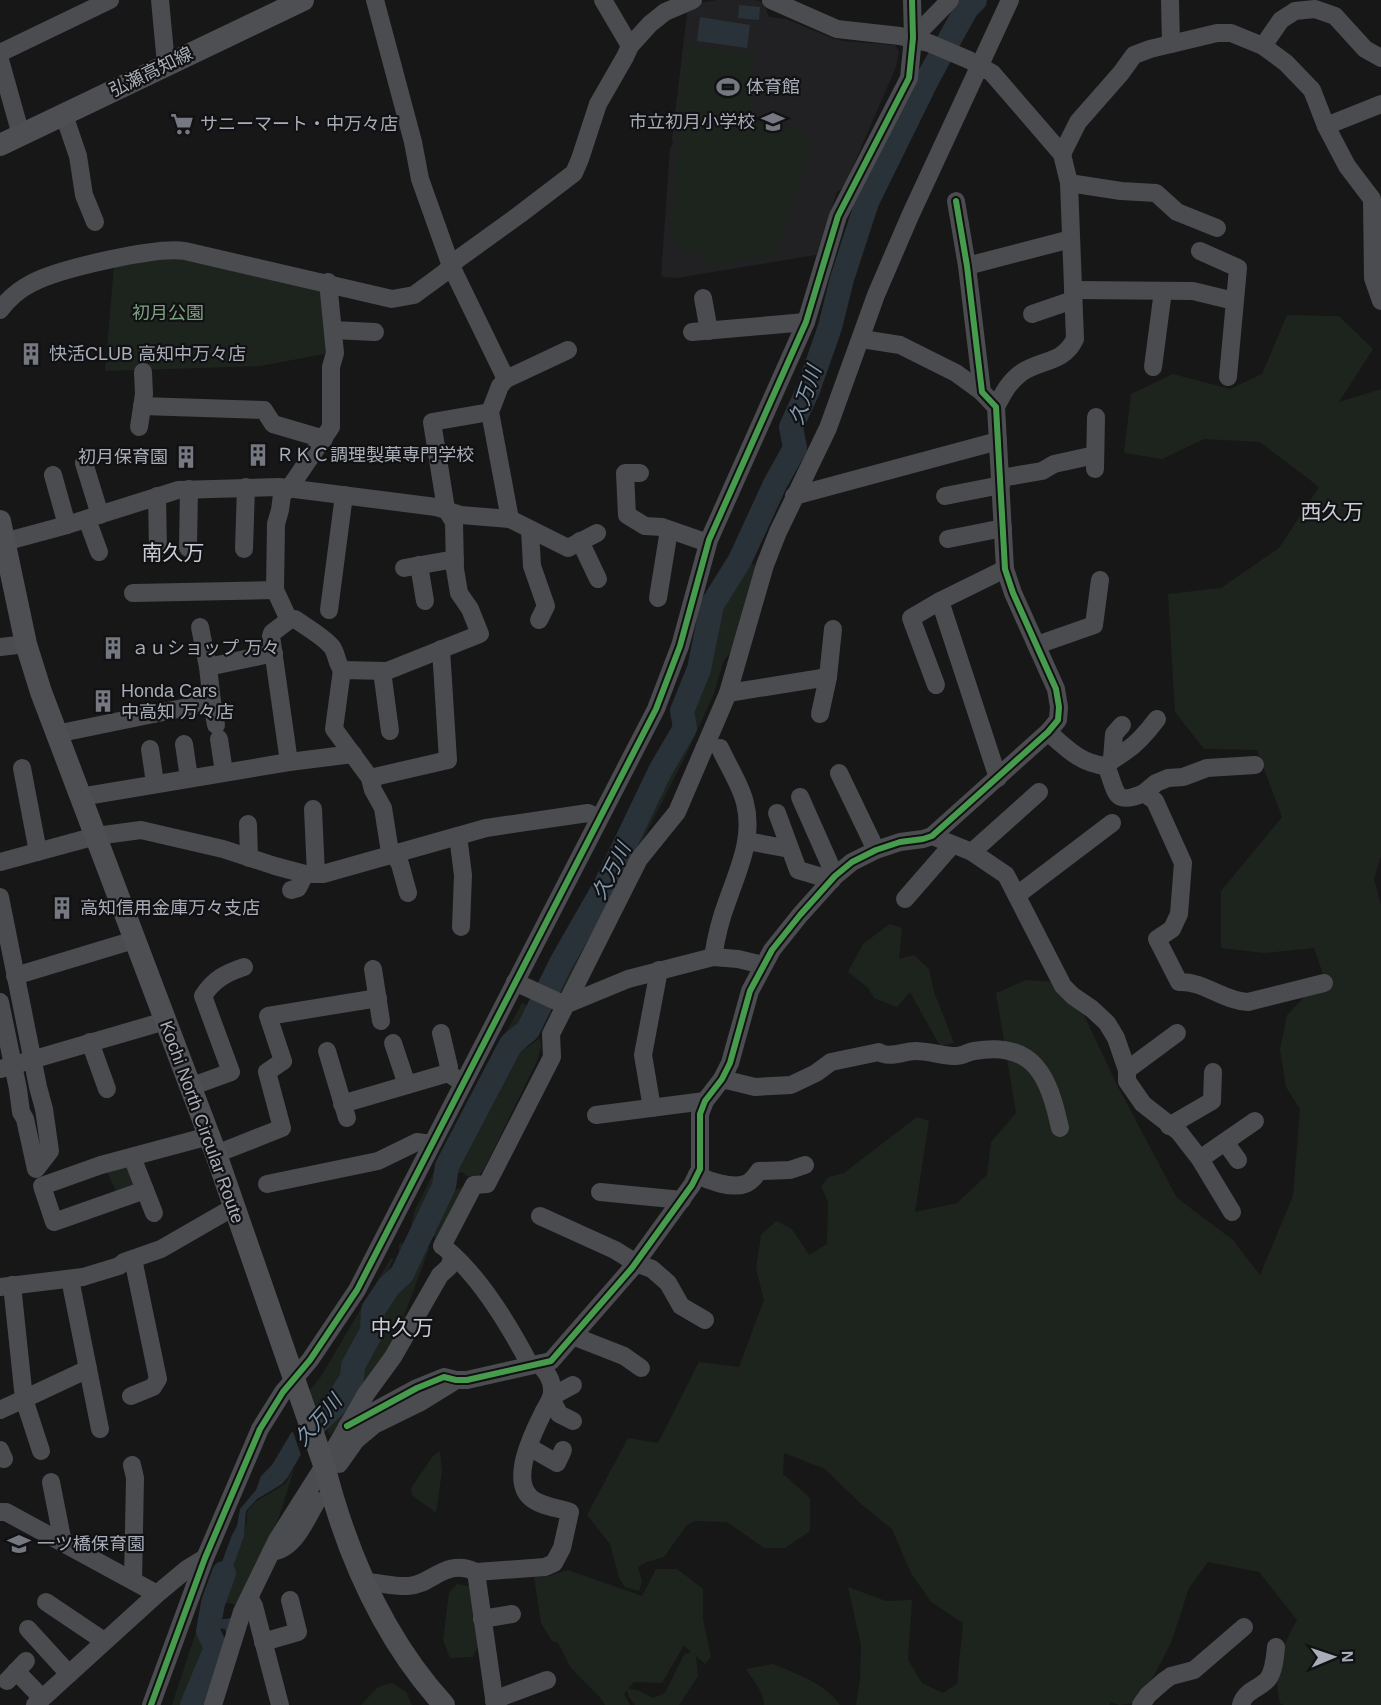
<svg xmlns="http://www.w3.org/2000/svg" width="1381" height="1705" font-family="Arial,'Noto Sans JP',sans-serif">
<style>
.built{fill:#212123}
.green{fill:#1d241e;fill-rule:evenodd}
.water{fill:#2a3239}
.pier{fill:#171717}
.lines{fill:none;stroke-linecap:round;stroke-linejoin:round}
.river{stroke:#2a3239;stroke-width:24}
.minor{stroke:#4b4c50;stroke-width:18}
.major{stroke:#4d4f52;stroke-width:22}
.cycleway-casing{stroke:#111113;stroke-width:10}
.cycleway{stroke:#469c4c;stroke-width:6}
.labels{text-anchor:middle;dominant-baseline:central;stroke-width:4.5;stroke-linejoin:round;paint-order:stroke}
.street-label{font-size:18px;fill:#a8adb8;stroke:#111113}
.poi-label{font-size:18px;fill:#a8adb8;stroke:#111113;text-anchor:start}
.park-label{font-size:18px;fill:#7fa381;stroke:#111113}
.water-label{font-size:20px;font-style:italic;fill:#7f9bb3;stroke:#111113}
.quarter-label{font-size:21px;fill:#c9ccd4;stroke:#111113}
</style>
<rect width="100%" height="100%" fill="#171717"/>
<polygon class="built" points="717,0 755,0 763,2 769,17 786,19 832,38 844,41 895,45 899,51 896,67 844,187 837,192 816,255 677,278 663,277 661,275 670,148 673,144 672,139 688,5"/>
<g class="green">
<polygon points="687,45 755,53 753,80 776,83 775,93 752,90 748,116 745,116 744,125 680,117 681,107 678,106"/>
<polygon points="679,120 742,130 750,121 799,129 810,145 775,255 706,267 691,249 680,249 671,238"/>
<polygon points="177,256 325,292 330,353 260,366 105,371 114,266"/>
<path d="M1287,315L1339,316L1373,349L1339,402L1381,389V856L1374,879L1381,905V1705H1284L1280,1703C1272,1670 1281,1648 1297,1620L1259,1572L1208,1562L1189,1588L1171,1643L1150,1683L1135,1703L1119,1705L1111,1702L1109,1705H856L860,1680L861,1645L848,1587L886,1601L912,1600L908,1660L922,1683L943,1693L957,1684L963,1623L931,1602L911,1573L892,1529L861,1504L825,1469L784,1453L783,1474L810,1498V1531L785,1548H764L727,1522L695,1521L687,1525L664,1557L647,1562L638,1567L642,1581L639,1591L625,1587L619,1578L610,1544L587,1515L628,1438L658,1443L699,1362L739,1367L764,1300L756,1269L761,1235L776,1221L792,1229L809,1255L827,1244L828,1202L821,1186L829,1177L844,1173L917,1117L929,1121L915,1212L957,1203L987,1175L991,1142L1016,1113L996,993L1026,980L1069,983L1117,1085L1177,1198L1233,1240L1260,1275L1293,1196L1300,1109L1286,1087L1280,1050L1287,1015L1324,977L1314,948L1264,953L1221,948V891L1282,817L1257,750L1204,749L1175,712L1168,594L1221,588L1279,548L1319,487L1260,442L1204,439L1162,459L1124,453L1131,394L1173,374L1230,389L1262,374Z"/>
<path d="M749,563L760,566L737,645L724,660L713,696L687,753L579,965L563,995L555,991L563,977V968L578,946L613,884L616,874L623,864L637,829L650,809L693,720L688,722C686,696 700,690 705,671C715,633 713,587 749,563Z"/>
<polygon points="890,924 902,928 899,959 914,955 929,969 934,992 954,1043 940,1046 910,992 897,1007 874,998 868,988 848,972 863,944"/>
<path d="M522,1003L526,1005L528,1010L522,1020L515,1025L443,1168C437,1189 429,1208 414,1225H411L415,1210L466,1107Z"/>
<polygon points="540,1038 541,1047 537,1061 484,1169 478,1177 466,1176 462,1172 452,1176 453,1165 512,1051 528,1047"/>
<polygon points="123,1165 131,1169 134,1187 117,1193 106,1170"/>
<path d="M463,1187L437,1238L433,1236C428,1223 440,1205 446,1194Z"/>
<polygon points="411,1240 413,1245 401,1270 399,1270 399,1244"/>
<polygon points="425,1245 429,1249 394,1343 343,1420 330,1435 327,1430 331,1418 356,1378 356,1368 376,1332 377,1312 385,1301 393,1295 407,1271 413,1268 419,1251"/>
<polygon points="391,1258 394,1259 366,1310 368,1332 343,1376 343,1380 347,1378 347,1381 335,1400 324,1410 314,1408 308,1392 320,1378"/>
<polygon points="440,1451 442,1471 436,1513 412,1495 411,1488 433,1456"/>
<polygon points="295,1467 279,1517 238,1605 223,1602 222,1596 247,1522 247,1512 255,1502 285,1484"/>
<path d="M656,1569H677L703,1589V1619L711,1657L705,1664L696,1656L698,1676L679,1705H635L629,1697L627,1690L624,1694L630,1705H605L600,1697L571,1668L558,1643L552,1641L541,1623L534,1577L549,1576L568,1570L642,1596ZM684,1645L691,1652L684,1655L665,1693L653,1698L637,1690L628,1689L634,1682L662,1683Z"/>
<polygon points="457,1584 469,1586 478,1646 473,1657 450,1658 443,1640 449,1592"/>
<polygon points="203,1619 199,1633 210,1643 186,1705 172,1705 200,1620"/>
<path d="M773,1664C796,1674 825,1683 840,1705H764C764,1692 753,1680 746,1669Z"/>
<polygon points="392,1683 406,1692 412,1705 361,1705 378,1687"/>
</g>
<g class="water">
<polygon points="739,5 760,7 759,20 738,18"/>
<polygon points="700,17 750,25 747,48 697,41"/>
<polygon points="337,1404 331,1414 328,1426 300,1456 288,1477 282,1484 257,1499 246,1511 244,1536 220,1603 207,1602 232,1535 237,1526 240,1509 256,1490 261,1476 272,1465 291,1433 314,1412 324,1412 332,1405"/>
<polygon points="203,1616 218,1620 232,1618 227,1635 225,1629 218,1628 218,1640 223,1643 202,1705 188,1705 211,1646 207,1638 199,1636"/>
</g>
<polygon class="pier" points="313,1409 320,1409 328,1430 302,1458 292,1429"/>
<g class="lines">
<g class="river">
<polyline points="311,1428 335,1405 352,1378 353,1366 372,1331 373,1310 389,1286 402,1274 444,1186 447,1166 480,1103 511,1044 528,1030 561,963 605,886 660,771 685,728 682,711 699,669 712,605 740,560 775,484 795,448 791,427 808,390 830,327 842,279 867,202 928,78 967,8 975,0"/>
<polyline points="192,1705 216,1648 208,1631 213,1603 224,1573"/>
</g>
<g class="minor">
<polyline points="160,0 166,64"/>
<polyline points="375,0 413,142 420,179 451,266 506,379 568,350"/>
<polyline points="603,0 630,46"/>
<path d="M771,0L837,29L900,36L929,43L969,60L992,73L1062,154L1069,183L1075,339C1063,364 1041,359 1021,373C1009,382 1003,393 996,407"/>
<polyline points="1170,0 1171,44"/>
<polyline points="913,38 950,0"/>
<polyline points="1263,46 1281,20 1295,11 1315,9 1335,16 1365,49 1381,58"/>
<polyline points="0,53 110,0"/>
<polyline points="0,60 21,135"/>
<polyline points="64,115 78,156 84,195 95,222"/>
<polyline points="1326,126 1381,104"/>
<polyline points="1062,154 1078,122 1121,73 1134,55 1150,49 1217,33 1231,33 1263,46 1286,63 1312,90 1326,126 1347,166 1372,199 1373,278 1381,301"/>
<polyline points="1069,183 1121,191 1156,193 1177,212 1217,228"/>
<polyline points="1200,251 1238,268 1228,377"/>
<polyline points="967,266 1071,239"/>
<polyline points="1073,290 1193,291 1234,301"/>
<polyline points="703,298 709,331"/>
<path d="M0,310C9,298 18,290 32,283C58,269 157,246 185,251L392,299L414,295L444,273L458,259L519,215L574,173L580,159L598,104L625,57L630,46L650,24L665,12L693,0"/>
<polyline points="1032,314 1073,300"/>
<polyline points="333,330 375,332"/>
<polyline points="692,332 806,322"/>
<polyline points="862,339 900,345 956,373 982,392"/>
<polyline points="1153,367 1163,291"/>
<polyline points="506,379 500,386 490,412 510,519"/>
<polyline points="142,406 264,410 273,424 324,439"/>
<polyline points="139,427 144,394 143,372"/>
<polyline points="84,463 100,515"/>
<polyline points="1095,469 1096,417"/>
<polyline points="640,473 625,473 627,515 645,526 662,527 708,543"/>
<polyline points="53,475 67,525"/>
<polyline points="1001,478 1042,471 1054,464 1095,455"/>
<polyline points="157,496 158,549"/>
<polyline points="794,496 998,441"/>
<polyline points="945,496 1001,485"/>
<polyline points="87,519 99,552"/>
<polyline points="530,530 532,566 546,606 539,620"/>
<polyline points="948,539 1003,528"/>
<polyline points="580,541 598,579"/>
<polyline points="4,542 67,525 178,490 279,487 436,507 461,515 510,519 568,548 597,533"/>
<polyline points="188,548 189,489"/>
<polyline points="244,549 246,487"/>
<polyline points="419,565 425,601"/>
<polyline points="404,568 455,559"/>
<polyline points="133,593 275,590"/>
<polyline points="658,598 669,530"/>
<polyline points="940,601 998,778"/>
<polyline points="329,610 344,495"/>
<path d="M289,620L295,619C306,627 323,636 332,647C337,654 336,662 342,670"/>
<polyline points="200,627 208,667"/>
<polyline points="1037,645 1094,625 1100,580"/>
<polyline points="0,647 26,644"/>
<polyline points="382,671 390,731"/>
<polyline points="936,685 911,618 940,601 1005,569"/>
<polyline points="728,693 828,677"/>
<polyline points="212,702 216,725"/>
<polyline points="820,714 828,677 833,629"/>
<path d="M1048,732C1066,748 1081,764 1106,766"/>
<polyline points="56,734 212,702 208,667 274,653"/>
<polyline points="219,739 224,772"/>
<polyline points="184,744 189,778"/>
<polyline points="150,749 155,783"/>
<polyline points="1112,759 1114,734 1122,725"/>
<polyline points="289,762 271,636 272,633 289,620 275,590 276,524 280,510 282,495 290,487 331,427 331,367 335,353 328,282"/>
<path d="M1106,766C1117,790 1112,807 1144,793L1155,801L1183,863L1179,914L1172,929L1157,939L1179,982C1204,981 1223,1001 1248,1002L1324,983"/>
<path d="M1106,766C1112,759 1118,757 1126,751C1138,743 1148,731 1157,719"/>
<polyline points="22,768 38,852"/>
<polyline points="839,773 876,850"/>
<polyline points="370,778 448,760 441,649"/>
<polyline points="1144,793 1156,783 1168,778 1183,777 1207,768 1255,765"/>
<polyline points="80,797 289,762 353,754"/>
<polyline points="800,797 835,876"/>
<polyline points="313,809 316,874"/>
<polyline points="777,813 798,870 832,880"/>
<polyline points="248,824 249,858"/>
<polyline points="458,836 463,875 461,927"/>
<polyline points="932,836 972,852 1006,875 1063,986 1073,996 1092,1009 1107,1023 1116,1038 1127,1070 1127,1081 1143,1104 1179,1132 1200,1159 1232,1212"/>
<polyline points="747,841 790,849"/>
<polyline points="972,852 1039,792"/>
<polyline points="0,862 96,836 141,830 223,849 275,866 305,874 323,874 486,828 588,813 599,818"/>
<polyline points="291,890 298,888 305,874"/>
<polyline points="408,893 400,864 389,846 383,808 373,790 370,778 334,729 342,670 387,671 480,634 470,609 459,593 455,569 454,522 446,509 432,422 490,412"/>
<polyline points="1017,895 1112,823"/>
<polyline points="0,897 38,1087 44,1109 50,1151 36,1169 25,1119 21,1112 18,1089 0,1002"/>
<polyline points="905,899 952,845"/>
<path d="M713,957C716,938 720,920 727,902C738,870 754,838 745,803C741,785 728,766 720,748"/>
<polyline points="373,969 381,1021"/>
<polyline points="15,976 134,940"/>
<polyline points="515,982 565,1005 628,979 713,957 738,959 763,965"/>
<polyline points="441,1033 449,1067 448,1073"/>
<polyline points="90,1042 107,1089"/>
<polyline points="393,1043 407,1085"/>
<polyline points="327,1051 347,1118"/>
<polyline points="0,1069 165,1021"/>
<polyline points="1127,1070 1177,1033"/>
<path d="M722,1079L755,1087L791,1085L816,1073L831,1062L879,1052C889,1059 904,1051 915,1051C929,1051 943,1056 956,1056C962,1056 968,1052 974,1051C1035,1040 1049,1078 1060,1128"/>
<path d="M190,1087L231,1072L203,996C214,979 226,973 244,967"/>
<polyline points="342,1104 448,1073 463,1083"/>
<polyline points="652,1108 643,1055 659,970"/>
<polyline points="596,1115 705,1101"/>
<polyline points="1169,1126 1212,1101 1213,1072"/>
<polyline points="1225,1142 1238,1160"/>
<polyline points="216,1154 282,1128 267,1072 283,1061 268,1016 378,998"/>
<polyline points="132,1157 154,1213"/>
<polyline points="1200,1159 1255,1121"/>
<path d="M697,1175C709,1181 732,1189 745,1184C751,1182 755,1177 759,1171L790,1170L805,1165"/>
<polyline points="267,1184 378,1161 417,1142 431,1144"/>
<polyline points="145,1190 54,1222 42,1186 101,1165 209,1136"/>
<polyline points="600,1192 682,1200"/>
<polyline points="540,1216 615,1250 636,1263 652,1269 668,1283 681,1306 705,1320"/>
<polyline points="442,1246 474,1185 487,1184 552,1057 551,1034 639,859 677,812 728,693 765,565 778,532 828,428 876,295 910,216 1010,0"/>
<path d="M445,1248C480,1276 509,1325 530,1365"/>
<polyline points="70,1279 100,1429"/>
<polyline points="0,1287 83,1277 119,1266 124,1262 161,1249 234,1207"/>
<polyline points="573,1336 624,1356 641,1368"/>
<polyline points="552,1393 558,1393 573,1385"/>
<polyline points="131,1396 153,1387 158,1379 133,1259"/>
<polyline points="552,1400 559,1414 573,1421"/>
<polyline points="0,1410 24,1399 12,1285"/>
<polyline points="347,1426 417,1388 444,1377 456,1380 467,1380 551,1361 632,1268 692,1185 700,1169 700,1114 705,1101 722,1079 730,1063 750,991 772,950 800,915 835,876 852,862 876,850 900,842 923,839 932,836 1048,732 1058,720 1059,707 1056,689 1013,593 1005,569 996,407 982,392 967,266 956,201"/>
<polyline points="529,1447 557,1463 563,1450"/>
<polyline points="0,1450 4,1459"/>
<polyline points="41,1451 24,1399 88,1369"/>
<polyline points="339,1464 356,1440 374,1425 419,1403 453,1382"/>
<polyline points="132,1465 135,1478 133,1581"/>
<polyline points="51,1482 63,1543"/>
<polyline points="0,1512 6,1512 157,1594"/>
<path d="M271,1552C295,1550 306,1519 317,1501"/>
<polyline points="476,1572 495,1705"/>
<path d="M364,1582C379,1582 393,1587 408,1586C430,1586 446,1557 476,1572L545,1567L554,1563L562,1548L570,1512C559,1508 540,1506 531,1498C510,1480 532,1435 542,1415C546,1405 553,1400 552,1389C552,1379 546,1372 540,1365"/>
<polyline points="250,1599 254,1606 280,1705"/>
<polyline points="46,1602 104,1641"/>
<polyline points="482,1619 512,1614"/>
<polyline points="28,1629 69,1674"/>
<polyline points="263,1642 298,1632 290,1600"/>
<polyline points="16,1671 42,1698"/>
<polyline points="7,1681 26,1661"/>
<polyline points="494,1700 547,1680"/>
<polyline points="35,1705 157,1594 187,1569 205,1558"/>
<polyline points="151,1705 205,1558 260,1429 283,1392 310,1360 357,1290 656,709 680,646 709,540 806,322 838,216 909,78 913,38 912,0"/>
<polyline points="213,1705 242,1612 277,1540 332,1453 366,1394 393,1357 440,1275 449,1267 453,1255"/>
<polyline points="1141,1705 1148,1695 1164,1681 1171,1676 1194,1670 1244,1627"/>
<path d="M1241,1705C1245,1690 1258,1690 1268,1679C1274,1671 1275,1657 1276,1647"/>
</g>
<g class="major">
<polyline points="0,145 303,0"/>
<path d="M0,521L26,644L41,692L216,1154L324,1465C346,1552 383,1638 444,1705"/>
</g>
<g class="cycleway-casing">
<g id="cycleway">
<polyline points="347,1426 417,1388 444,1377 456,1380 467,1380 551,1361 632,1268 692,1185 700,1169 700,1114 705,1101 722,1079 730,1063 750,991 772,950 800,915 835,876 852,862 876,850 900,842 923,839 932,836 1048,732 1058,720 1059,707 1056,689 1013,593 1005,569 996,407 982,392 967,266 956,201"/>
<polyline points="151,1705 205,1558 260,1429 283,1392 310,1360 357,1290 656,709 680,646 709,540 806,322 838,216 909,78 913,38 912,0"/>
</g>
</g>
<use href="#cycleway" class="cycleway"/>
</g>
<defs>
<g id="stadium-bare" transform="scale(1.8)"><path d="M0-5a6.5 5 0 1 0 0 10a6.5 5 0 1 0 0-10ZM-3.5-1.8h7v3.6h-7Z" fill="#757880" stroke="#111113" stroke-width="2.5" paint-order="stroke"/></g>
<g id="school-bare" transform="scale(1.8)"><path d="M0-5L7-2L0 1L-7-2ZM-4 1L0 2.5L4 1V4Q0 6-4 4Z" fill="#757880" stroke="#111113" stroke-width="2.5" paint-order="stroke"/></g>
<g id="supermarket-bare" transform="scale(1.8)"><path d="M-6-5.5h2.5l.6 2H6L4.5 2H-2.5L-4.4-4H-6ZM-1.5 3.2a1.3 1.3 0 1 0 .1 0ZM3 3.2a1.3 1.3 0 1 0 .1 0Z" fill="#757880" stroke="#111113" stroke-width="2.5" paint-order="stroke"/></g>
<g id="building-bare" transform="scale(1.8)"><path d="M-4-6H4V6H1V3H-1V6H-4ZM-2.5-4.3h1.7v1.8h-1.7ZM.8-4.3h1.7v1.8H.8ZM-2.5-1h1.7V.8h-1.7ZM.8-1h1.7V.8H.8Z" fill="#757880" stroke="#111113" stroke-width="2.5" paint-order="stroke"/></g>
</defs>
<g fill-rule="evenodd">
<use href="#stadium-bare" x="728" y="87"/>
<use href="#school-bare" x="773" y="122"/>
<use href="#supermarket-bare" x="182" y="124"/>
<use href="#building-bare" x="31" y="354"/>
<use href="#building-bare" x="258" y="455"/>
<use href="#building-bare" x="186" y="457"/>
<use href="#building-bare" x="113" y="648"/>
<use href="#building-bare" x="103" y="701"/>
<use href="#building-bare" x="62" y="908"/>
<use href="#school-bare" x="19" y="1544"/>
</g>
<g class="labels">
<g class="street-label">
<text transform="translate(151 72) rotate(-26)">弘瀬高知線</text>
<text transform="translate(202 1122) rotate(70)">Kochi North Circular Route</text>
</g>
<g class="poi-label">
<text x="746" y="87">体育館</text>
<text x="755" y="122" text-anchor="end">市立初月小学校</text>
<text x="200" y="124">サニーマート・中万々店</text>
<text x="49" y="354">快活CLUB 高知中万々店</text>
<text x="276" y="455">ＲＫＣ調理製菓専門学校</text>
<text x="168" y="457" text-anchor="end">初月保育園</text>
<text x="131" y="648">ａｕショップ 万々</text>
<text x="121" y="691">Honda Cars<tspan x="121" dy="21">中高知 万々店</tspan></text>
<text x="80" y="908">高知信用金庫万々支店</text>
<text x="37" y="1544">一ツ橋保育園</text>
</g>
<g class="park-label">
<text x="168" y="313">初月公園</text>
</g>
<g class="water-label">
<text transform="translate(805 395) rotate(-71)">久万川</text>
<text transform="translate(611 871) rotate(-63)">久万川</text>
<text transform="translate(318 1420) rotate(-49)">久万川</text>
</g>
<g class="quarter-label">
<text x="1332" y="511">西久万</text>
<text x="173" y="552">南久万</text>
<text x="402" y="1327">中久万</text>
</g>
</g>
<g transform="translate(1333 1657) rotate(88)" stroke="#111113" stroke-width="4.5" paint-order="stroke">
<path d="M0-4.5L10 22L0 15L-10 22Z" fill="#a8adb8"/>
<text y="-9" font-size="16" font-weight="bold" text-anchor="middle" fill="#a8adb8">N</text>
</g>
</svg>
